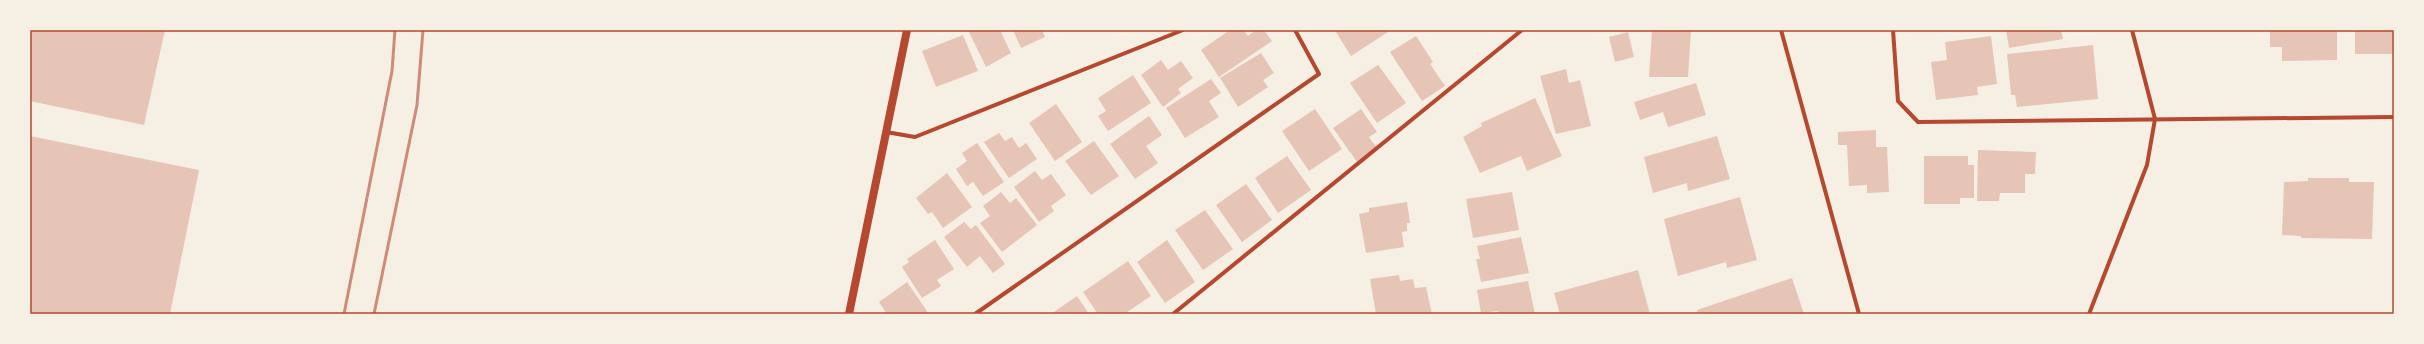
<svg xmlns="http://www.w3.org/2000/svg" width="2424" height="344" font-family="'DM Sans',sans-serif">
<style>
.building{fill:#e6c5b7}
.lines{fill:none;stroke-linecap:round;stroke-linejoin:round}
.minor{stroke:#b5482f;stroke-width:4}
.secondary{stroke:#b5482f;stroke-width:8}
.rail{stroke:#cf8b77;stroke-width:3}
.neatline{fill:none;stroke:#b5482f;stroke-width:1.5}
</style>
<rect width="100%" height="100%" fill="#f6efe4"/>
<g class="building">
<polygon points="30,30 165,30 144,125 30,101"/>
<polygon points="968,30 1000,30 1011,53 986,67"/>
<polygon points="1013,30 1042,30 1045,37 1021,48"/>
<polygon points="1230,30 1243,30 1248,36 1256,30 1264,30 1272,41 1219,77 1201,50"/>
<polygon points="1338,30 1391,30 1351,56 1336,32"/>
<polygon points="1652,30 1691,30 1688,77 1649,77"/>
<polygon points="2006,30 2061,30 2063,39 2009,48"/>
<polygon points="2270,30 2337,30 2337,60 2282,61 2282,47 2270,47"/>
<rect x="2355" y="30" width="39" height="24"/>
<polygon points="1628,32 1634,57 1615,62 1609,37"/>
<polygon points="963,35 978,71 936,87 922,51"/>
<polygon points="1416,36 1433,62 1430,64 1445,86 1422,101 1390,52"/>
<polygon points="1991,36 1997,84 1977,87 1978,95 1936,100 1931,62 1947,60 1945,42"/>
<polygon points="2093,45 2098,99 2017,107 2015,95 2011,95 2007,54"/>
<polygon points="1261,53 1274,73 1263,80 1268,87 1238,107 1220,78"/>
<polygon points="1161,60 1168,70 1181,61 1193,78 1178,89 1181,93 1163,107 1141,75"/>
<polygon points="1378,65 1406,103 1377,123 1350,83"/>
<polygon points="1566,69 1569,83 1580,80 1591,126 1556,134 1540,76"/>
<polygon points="1133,75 1151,103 1108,131 1098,116 1106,111 1098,98"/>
<polygon points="1211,79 1221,93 1209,101 1219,117 1185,138 1166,108"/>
<polygon points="1696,83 1706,115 1668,127 1663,112 1640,120 1634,102"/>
<polygon points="1535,98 1562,156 1527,171 1521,156 1480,173 1463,137 1482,126 1481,123"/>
<polygon points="1056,104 1082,142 1055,161 1029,123"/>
<polygon points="1315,109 1342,149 1309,171 1282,131"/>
<polygon points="1361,109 1377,132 1369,137 1377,148 1357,162 1333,128"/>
<polygon points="1149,116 1162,135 1146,146 1158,163 1135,179 1110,144"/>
<polygon points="1876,130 1876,147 1887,147 1889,192 1867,193 1867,185 1849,186 1847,145 1838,145 1838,132"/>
<polygon points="999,133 1005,141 1012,137 1019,148 1026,143 1037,159 1009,178 984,142"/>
<polygon points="30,136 199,170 170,314 30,314"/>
<polygon points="1717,136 1730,179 1688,191 1687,183 1653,193 1644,157"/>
<polygon points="1094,141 1119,176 1091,195 1065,161"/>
<polygon points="977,143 1004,182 983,196 973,182 967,186 956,169 967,161 962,153"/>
<polygon points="1978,150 2036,152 2035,174 2025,174 2025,193 2000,193 1999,201 1977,201"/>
<polygon points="1287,156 1311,190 1278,213 1255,178"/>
<polygon points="1924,156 1968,156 1968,165 1974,165 1974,198 1960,198 1960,204 1924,204"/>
<polygon points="1035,171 1042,180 1051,174 1066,195 1051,206 1054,211 1039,222 1014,187"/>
<polygon points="947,173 972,207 943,228 932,212 928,214 916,198"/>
<polygon points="2308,178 2349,178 2349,182 2374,182 2372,239 2301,238 2301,236 2282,235 2284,182 2308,181"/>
<polygon points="1246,184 1272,220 1242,242 1216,205"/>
<polygon points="1001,192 1010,203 1016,198 1037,225 1002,252 980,223 990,216 983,206"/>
<polygon points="1512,192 1519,230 1473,238 1466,199"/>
<polygon points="1740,197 1757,260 1727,268 1726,262 1678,276 1664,219"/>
<polygon points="1407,202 1410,223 1407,223 1407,231 1402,232 1404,247 1366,253 1359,214 1369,212 1369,208"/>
<polygon points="1205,210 1233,249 1203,270 1175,230"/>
<polygon points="964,222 971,229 976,225 1005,264 993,273 980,256 967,267 944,237"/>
<polygon points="1521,237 1529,273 1481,282 1476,259 1480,259 1477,246"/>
<polygon points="935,240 954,269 937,280 941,286 922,298 902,267 909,262 907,259"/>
<polygon points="1167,240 1195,282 1165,303 1137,262"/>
<polygon points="1128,261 1151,296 1124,314 1098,314 1083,292"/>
<polygon points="1638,270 1650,314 1560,314 1554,293"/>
<polygon points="1399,275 1400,281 1413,279 1415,288 1426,287 1432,314 1376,314 1370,279"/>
<polygon points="1792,278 1804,314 1698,314 1697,310"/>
<polygon points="1528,281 1535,314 1498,314 1498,311 1481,313 1477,290"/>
<polygon points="907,282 929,314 887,314 879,302"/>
<polygon points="1077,296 1089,314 1051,314"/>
</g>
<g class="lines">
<g class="minor">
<polyline points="1781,30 1859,314"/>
<polyline points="1893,30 1898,101 1918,122 2394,117"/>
<polyline points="886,132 915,137 1183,30"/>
<polyline points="975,314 1319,74 1295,30"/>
<polyline points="1173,314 1522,30"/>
<polyline points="2089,314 2147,165 2155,119 2132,30"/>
</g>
<polyline class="secondary" points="849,314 907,30"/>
<g class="rail">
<polyline points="344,314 392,71 395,30"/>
<polyline points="374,314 417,105 423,30"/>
</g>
</g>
<rect width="2424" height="344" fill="none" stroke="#f6efe4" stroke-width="62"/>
<rect x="31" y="31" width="2362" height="282" class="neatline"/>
</svg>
